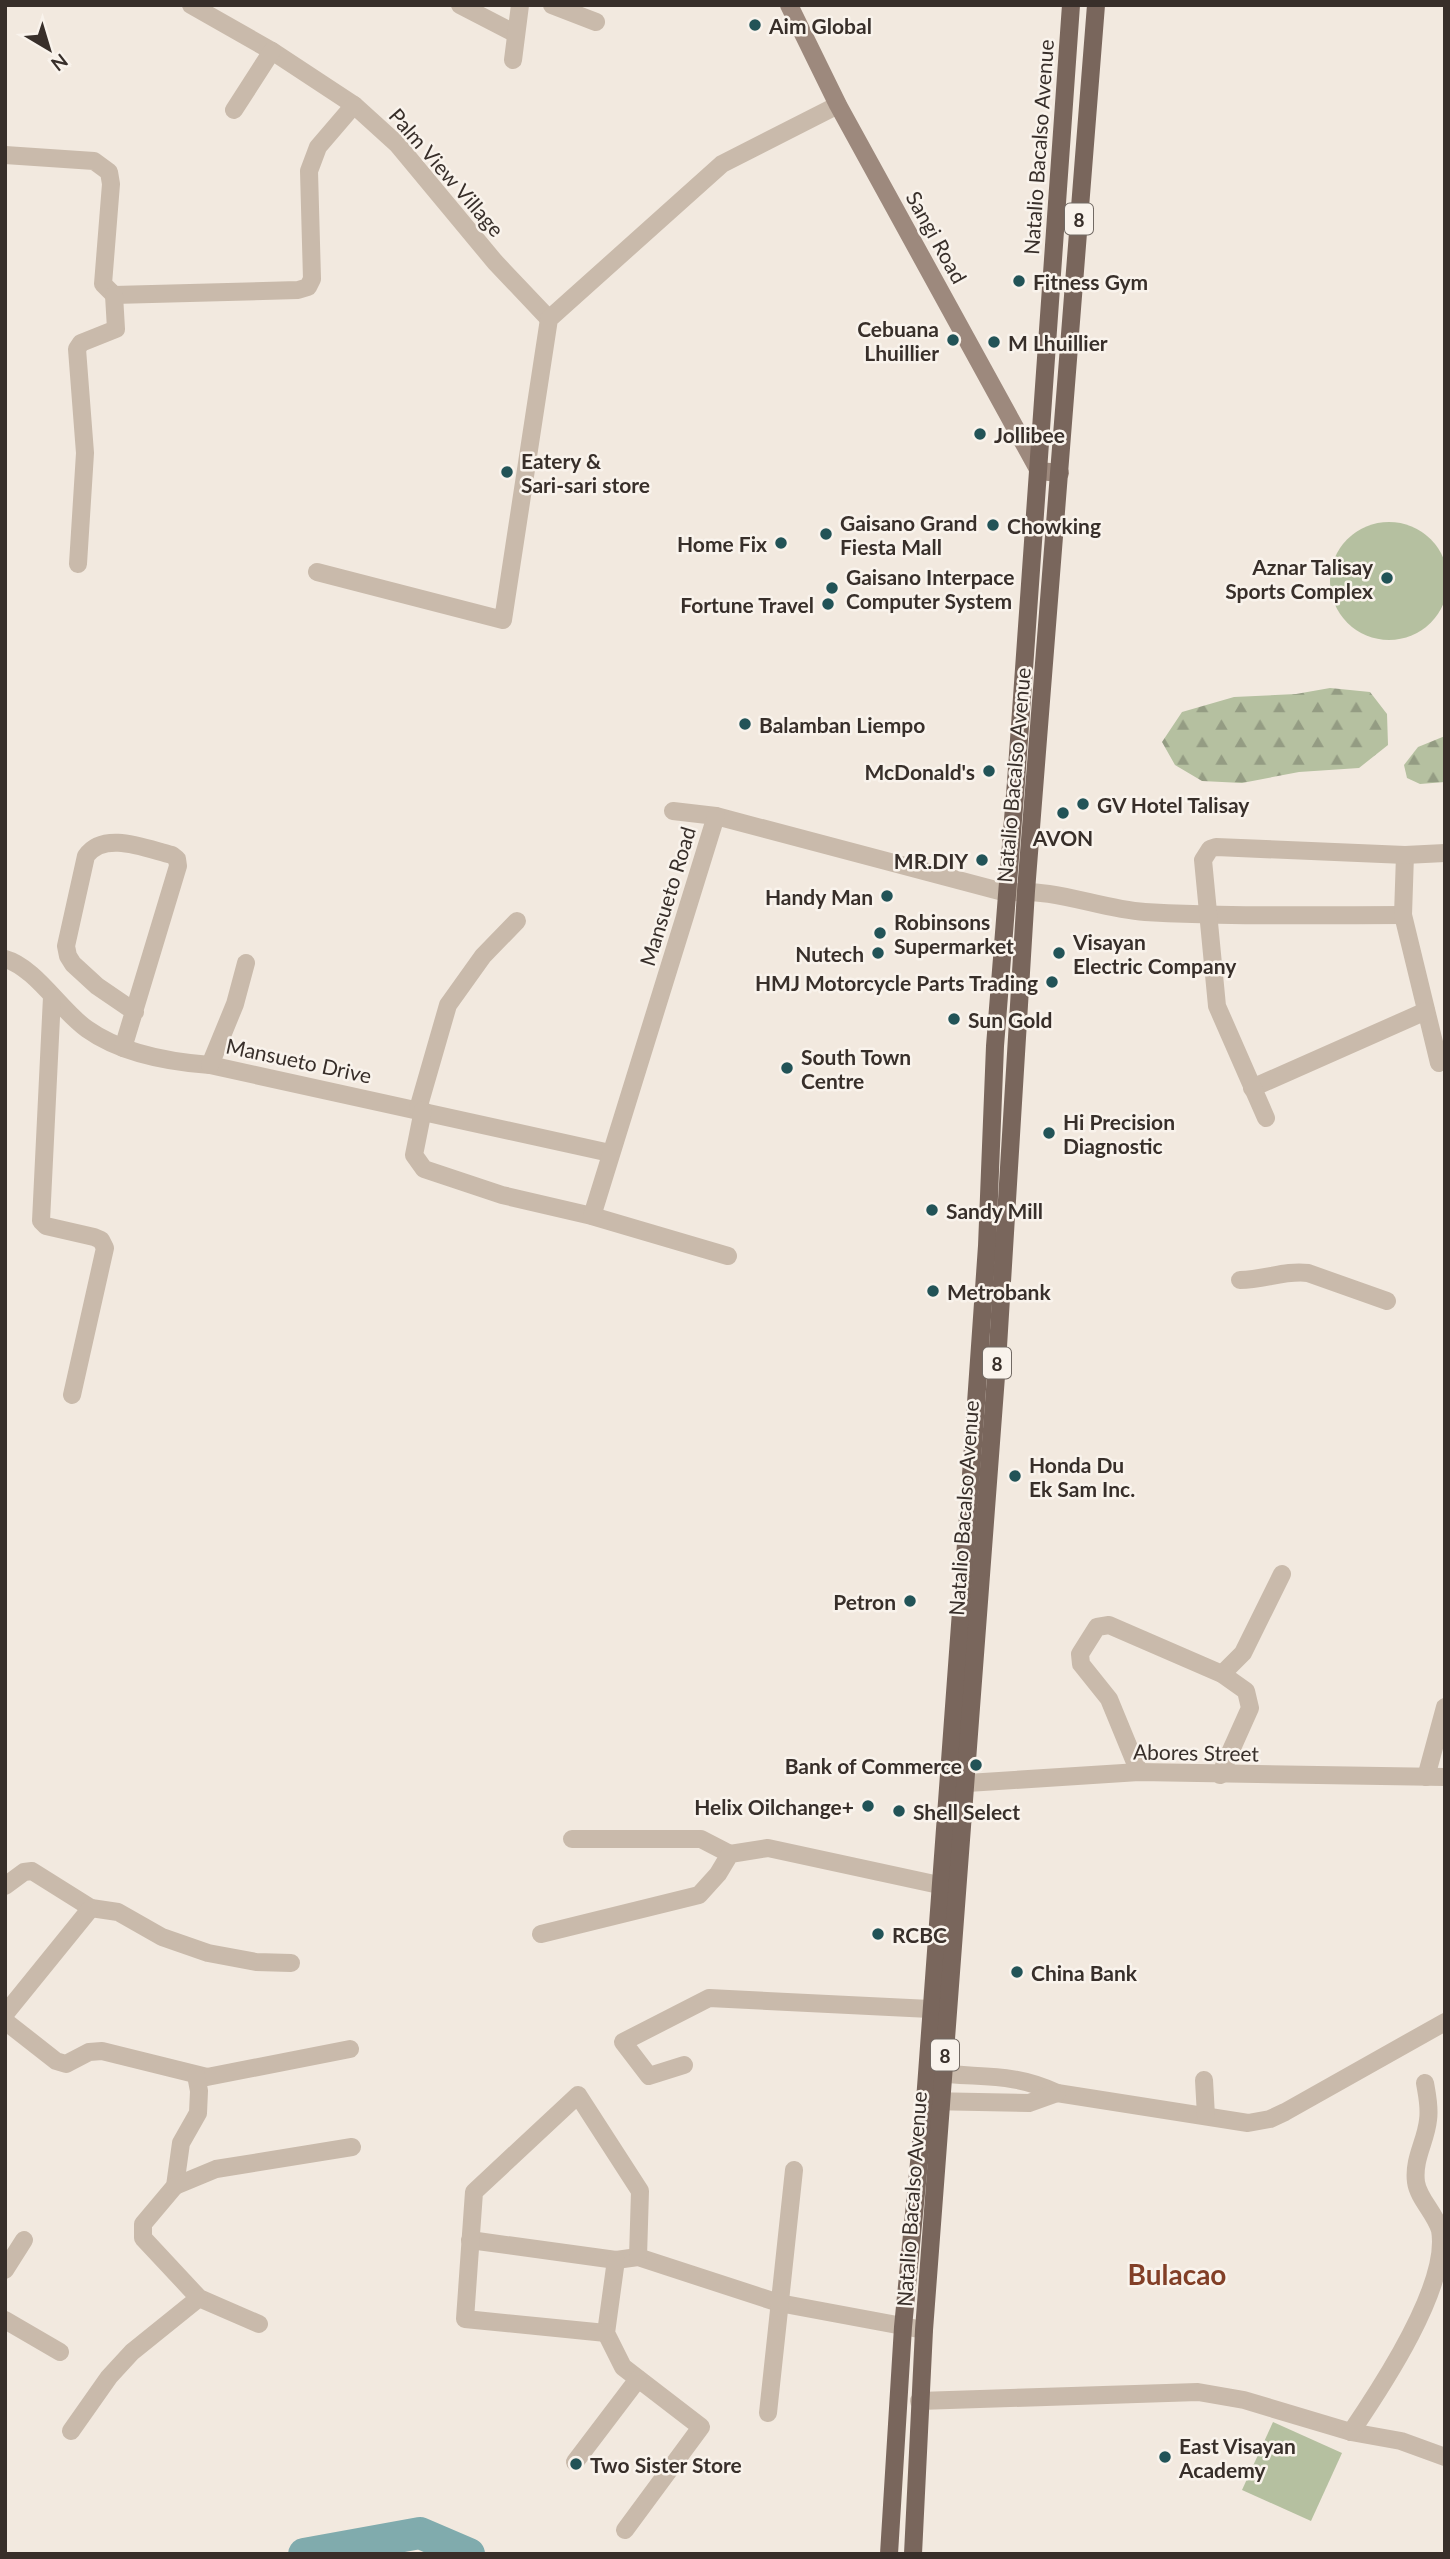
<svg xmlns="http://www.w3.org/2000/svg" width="1450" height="2559" font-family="Lato,sans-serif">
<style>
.green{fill:#b5c0a0}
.forest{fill:url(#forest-firs)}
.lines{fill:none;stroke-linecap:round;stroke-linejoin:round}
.river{stroke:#80abad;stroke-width:32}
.street{stroke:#c9baab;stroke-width:18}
.secondary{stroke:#9d897d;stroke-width:18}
.primary{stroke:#79665c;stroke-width:18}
.poi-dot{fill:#225357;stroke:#f9f3ec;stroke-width:2.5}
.labels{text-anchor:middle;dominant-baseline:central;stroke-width:5;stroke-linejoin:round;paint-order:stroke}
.shield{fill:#f9f3ec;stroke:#726a64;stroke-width:2}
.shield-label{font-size:19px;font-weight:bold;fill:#382f2a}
.poi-label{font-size:21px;font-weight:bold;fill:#382f2a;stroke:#f9f3ec;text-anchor:start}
.street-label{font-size:21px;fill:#382f2a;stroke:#f9f3ec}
.district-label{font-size:28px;font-weight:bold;fill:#823f27;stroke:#f9f3ec}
</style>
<defs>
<pattern id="forest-firs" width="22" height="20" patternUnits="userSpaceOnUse" patternTransform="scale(1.75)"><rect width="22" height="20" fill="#b5c0a0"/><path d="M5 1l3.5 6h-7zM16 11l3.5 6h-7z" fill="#949c83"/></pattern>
</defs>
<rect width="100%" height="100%" fill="#f2e9df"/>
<g class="green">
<circle cx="1389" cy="581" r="59"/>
<polygon points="1273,2422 1342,2453 1311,2521 1242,2490"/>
</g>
<g class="forest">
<polygon points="1330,688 1370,692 1387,714 1388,745 1359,768 1299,772 1242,783 1202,781 1175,765 1162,742 1182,712 1234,697 1296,694"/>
<polygon points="1445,736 1445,782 1420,784 1407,778 1404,765 1418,747"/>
</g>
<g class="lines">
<polyline class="river" points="304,2554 420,2533 469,2554"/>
<g class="street">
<polyline points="191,5 272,51 354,105 397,144 495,262 549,319"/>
<polyline points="460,5 516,34"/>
<polyline points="552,5 596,22"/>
<polyline points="513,60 520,5"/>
<polyline points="234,110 272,51"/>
<polyline points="5,155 94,161 109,172 111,184 103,284 114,295 298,290 308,287 312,279 309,171 318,147 354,105"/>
<polyline points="78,564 85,453 77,349 81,343 116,329 114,295"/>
<polyline points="317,572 503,620 549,319 722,164 838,105"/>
<path d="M673,811L716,816L1007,893C1055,887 1098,909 1145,912C1231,917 1317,915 1403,915"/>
<polyline points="1405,855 1403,915 1439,1063"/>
<path d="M5,959C35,967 61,1011 87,1029C122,1054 169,1062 210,1065L610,1153"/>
<polyline points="52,997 41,1221 46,1226 94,1237 101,1240 105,1248 72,1395"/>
<path d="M123,1048L178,866L177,859L172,855C147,849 104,830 86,856L66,946L68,956L73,964L97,986L135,1012"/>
<polyline points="210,1065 235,1004 246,963"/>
<polyline points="1252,1088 1426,1011"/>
<polyline points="418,1109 448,1005 483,956 517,921"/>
<polyline points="423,1110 414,1155 424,1169 502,1195 592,1216 728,1256"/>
<polyline points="1266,1118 1217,1006 1203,860 1210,849 1216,847 1405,855 1445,853"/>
<polyline points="592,1216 716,816"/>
<path d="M1240,1280C1264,1280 1285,1270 1308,1273L1387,1301"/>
<polyline points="1222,1674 1243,1653 1282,1574"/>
<polyline points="1139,1772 1109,1699 1081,1664 1080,1654 1097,1627 1109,1625 1222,1674 1246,1691 1250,1708 1220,1775"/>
<polyline points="1426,1777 1445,1707"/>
<polyline points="952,1784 1139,1772 1445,1777"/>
<polyline points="572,1839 701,1839 730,1854"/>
<polyline points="5,1886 24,1872 32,1871 91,1908 118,1912 162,1937 208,1953 256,1962 291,1963"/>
<polyline points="541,1934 699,1895 718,1874 730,1854 768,1848 939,1885"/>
<polyline points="5,2014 91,1908"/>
<polyline points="5,2021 56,2061 66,2064 89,2052 102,2051 207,2077 350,2049"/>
<polyline points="684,2065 649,2076 623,2042 709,1998 930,2009"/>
<path d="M930,2072C978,2079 1010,2071 1057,2093L1248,2123L1270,2119L1285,2112L1445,2022"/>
<polyline points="196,2075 199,2091 198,2113 181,2143 175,2186 143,2224 143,2238 199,2298 259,2324"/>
<polyline points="1204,2080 1206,2116"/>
<polyline points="926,2101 1029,2103 1057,2093"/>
<polyline points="175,2186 216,2169 352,2147"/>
<polyline points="470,2240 616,2260 638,2257 779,2303 924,2330"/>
<polyline points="616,2260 606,2333 623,2367 701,2427 625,2530"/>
<polyline points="5,2270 24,2240"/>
<polyline points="5,2320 60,2352"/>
<polyline points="606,2333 465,2319 474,2192 578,2095 640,2191 638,2257"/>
<polyline points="919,2401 1198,2392 1244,2400 1351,2432 1401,2441 1445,2457"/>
<polyline points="768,2413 794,2170"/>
<polyline points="71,2431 109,2377 132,2352 199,2298"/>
<path d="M1351,2432C1381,2388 1450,2285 1440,2230C1435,2213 1418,2198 1416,2182C1413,2159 1426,2141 1428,2120C1430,2107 1427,2095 1425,2083"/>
<polyline points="575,2462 638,2379"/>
</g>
<polyline class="secondary" points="789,5 838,105 1039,471 1060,473"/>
<g class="primary">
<polyline points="889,2554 903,2327 925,2101 970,1489 987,1246 995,1046 1016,782 1071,5"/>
<polyline points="913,2554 924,2330 997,1363 1026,891 1096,5"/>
</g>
</g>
<g class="poi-dot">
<circle cx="755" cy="25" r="7"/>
<circle cx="1019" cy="281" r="7"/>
<circle cx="953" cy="340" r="7"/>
<circle cx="994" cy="342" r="7"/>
<circle cx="980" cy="434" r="7"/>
<circle cx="507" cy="472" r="7"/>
<circle cx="993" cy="525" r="7"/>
<circle cx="826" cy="534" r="7"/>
<circle cx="781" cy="543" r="7"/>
<circle cx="1387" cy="578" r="7"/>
<circle cx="832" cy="588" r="7"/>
<circle cx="828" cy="604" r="7"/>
<circle cx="745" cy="724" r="7"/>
<circle cx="989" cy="771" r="7"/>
<circle cx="1083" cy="804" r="7"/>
<circle cx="1063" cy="813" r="7"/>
<circle cx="982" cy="860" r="7"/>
<circle cx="887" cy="896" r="7"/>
<circle cx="880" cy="933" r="7"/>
<circle cx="878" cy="953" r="7"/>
<circle cx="1059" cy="953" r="7"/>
<circle cx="1052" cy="982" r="7"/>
<circle cx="954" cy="1019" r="7"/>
<circle cx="787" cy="1068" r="7"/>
<circle cx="1049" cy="1133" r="7"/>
<circle cx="932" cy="1210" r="7"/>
<circle cx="933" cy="1291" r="7"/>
<circle cx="1015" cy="1476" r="7"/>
<circle cx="910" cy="1601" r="7"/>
<circle cx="976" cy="1765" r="7"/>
<circle cx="868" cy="1806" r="7"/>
<circle cx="899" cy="1811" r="7"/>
<circle cx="878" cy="1934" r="7"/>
<circle cx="1017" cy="1972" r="7"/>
<circle cx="1165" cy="2457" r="7"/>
<circle cx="576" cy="2464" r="7"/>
</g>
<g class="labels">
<g class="shield">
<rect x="1065" y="203.5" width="28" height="31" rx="5"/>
<rect x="983" y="1347.5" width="28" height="31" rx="5"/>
<rect x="931" y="2039.5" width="28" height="31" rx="5"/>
</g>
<g class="shield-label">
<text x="1079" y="219">8</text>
<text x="997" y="1363">8</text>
<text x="945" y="2055">8</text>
</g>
<g class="poi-label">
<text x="769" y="25">Aim Global</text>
<text x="1033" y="281">Fitness Gym</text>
<text x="939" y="328" text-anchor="end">Cebuana<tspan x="939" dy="24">Lhuillier</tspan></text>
<text x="1008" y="342">M Lhuillier</text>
<text x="994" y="434">Jollibee</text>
<text x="521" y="460">Eatery &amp;<tspan x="521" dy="24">Sari-sari store</tspan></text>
<text x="840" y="522">Gaisano Grand<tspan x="840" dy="24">Fiesta Mall</tspan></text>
<text x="1007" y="525">Chowking</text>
<text x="767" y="543" text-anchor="end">Home Fix</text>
<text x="1373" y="566" text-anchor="end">Aznar Talisay<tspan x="1373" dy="24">Sports Complex</tspan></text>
<text x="846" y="576">Gaisano Interpace<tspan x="846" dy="24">Computer System</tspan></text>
<text x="814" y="604" text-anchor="end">Fortune Travel</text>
<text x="759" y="724">Balamban Liempo</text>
<text x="975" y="771" text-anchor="end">McDonald's</text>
<text x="1097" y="804">GV Hotel Talisay</text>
<text x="1063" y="837" text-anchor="middle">AVON</text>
<text x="968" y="860" text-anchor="end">MR.DIY</text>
<text x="873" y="896" text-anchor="end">Handy Man</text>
<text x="894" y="921">Robinsons<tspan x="894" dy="24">Supermarket</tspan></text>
<text x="1073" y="941">Visayan<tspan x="1073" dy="24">Electric Company</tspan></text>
<text x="864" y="953" text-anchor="end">Nutech</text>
<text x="1038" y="982" text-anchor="end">HMJ Motorcycle Parts Trading</text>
<text x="968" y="1019">Sun Gold</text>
<text x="801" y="1056">South Town<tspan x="801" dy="24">Centre</tspan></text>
<text x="1063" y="1121">Hi Precision<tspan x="1063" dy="24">Diagnostic</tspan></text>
<text x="946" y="1210">Sandy Mill</text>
<text x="947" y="1291">Metrobank</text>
<text x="1029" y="1464">Honda Du<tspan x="1029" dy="24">Ek Sam Inc.</tspan></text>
<text x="896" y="1601" text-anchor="end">Petron</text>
<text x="962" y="1765" text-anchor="end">Bank of Commerce</text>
<text x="854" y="1806" text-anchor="end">Helix Oilchange+</text>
<text x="913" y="1811">Shell Select</text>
<text x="892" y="1934">RCBC</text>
<text x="1031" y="1972">China Bank</text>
<text x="1179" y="2445">East Visayan<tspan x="1179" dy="24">Academy</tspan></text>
<text x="590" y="2464">Two Sister Store</text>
</g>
<g class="street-label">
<text transform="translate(1038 147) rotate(-86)">Natalio Bacalso Avenue</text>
<text transform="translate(447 172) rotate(49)">Palm View Village</text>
<text transform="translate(937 237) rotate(61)">Sangi Road</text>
<text transform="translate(1013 775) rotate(-85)">Natalio Bacalso Avenue</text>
<text transform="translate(667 896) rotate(-73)">Mansueto Road</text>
<text transform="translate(299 1060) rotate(12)">Mansueto Drive</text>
<text transform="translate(963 1508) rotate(-86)">Natalio Bacalso Avenue</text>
<text transform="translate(1196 1752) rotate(1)">Abores Street</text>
<text transform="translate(911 2199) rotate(-86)">Natalio Bacalso Avenue</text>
</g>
<g class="district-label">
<text x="1177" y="2274">Bulacao</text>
</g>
</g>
<rect width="1450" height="2559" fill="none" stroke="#382f2a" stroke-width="14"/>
<g transform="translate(49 49) rotate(142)" stroke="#f9f3ec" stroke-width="5" paint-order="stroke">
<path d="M0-5L12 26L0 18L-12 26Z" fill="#382f2a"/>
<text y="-10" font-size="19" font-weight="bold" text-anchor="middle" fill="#382f2a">N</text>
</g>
</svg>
